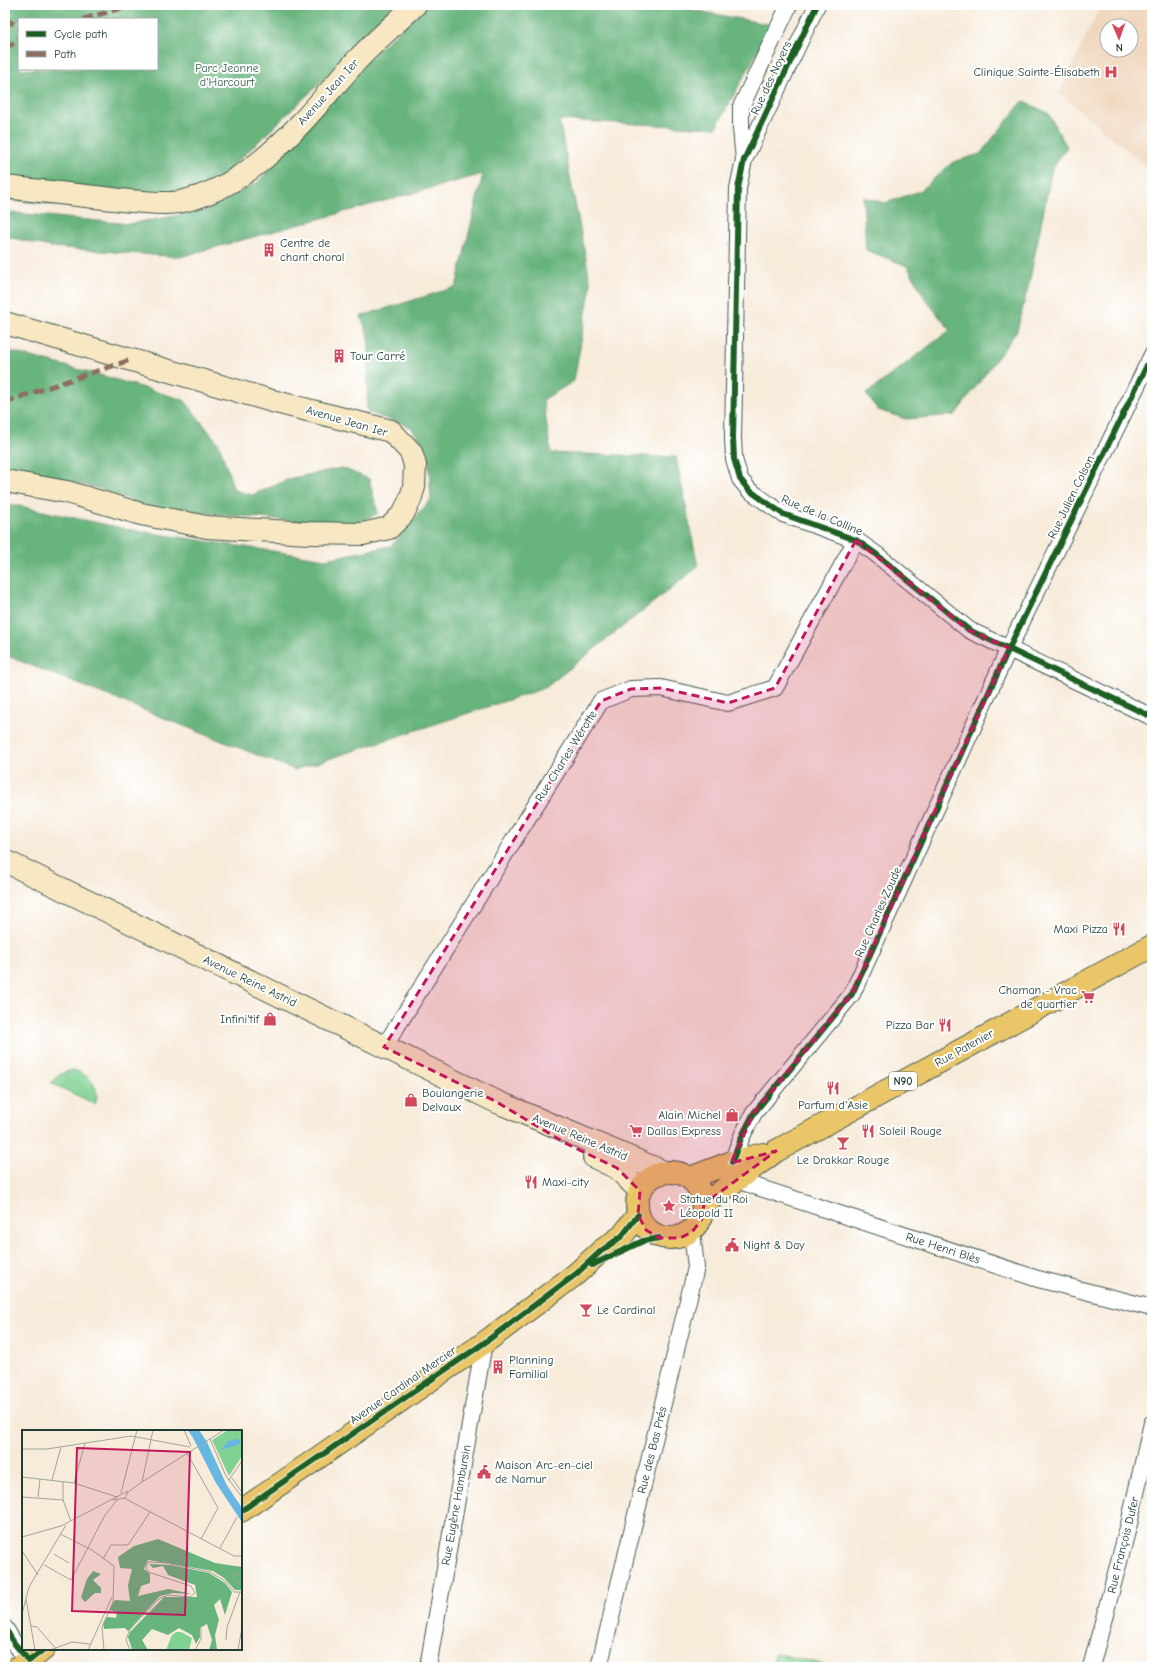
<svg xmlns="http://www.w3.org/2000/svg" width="1157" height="1672" font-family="'Comic Neue',sans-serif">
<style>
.built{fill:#f0d6bc;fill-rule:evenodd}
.green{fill:#80d293;stroke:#508864}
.forest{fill:#68b47d;stroke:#447858;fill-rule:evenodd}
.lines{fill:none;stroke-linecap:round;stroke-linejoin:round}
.minor-casing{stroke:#3f574d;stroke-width:18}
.secondary-casing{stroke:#3f574d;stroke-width:24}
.primary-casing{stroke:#3f574d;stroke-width:24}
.minor{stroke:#fff;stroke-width:16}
.secondary{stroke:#f7e8c3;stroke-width:22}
.primary{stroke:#ebc669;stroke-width:22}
.quiet{stroke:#8d6e63;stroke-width:5;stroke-dasharray:10 5;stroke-linecap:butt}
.cycleway-casing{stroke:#fff;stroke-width:8}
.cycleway{stroke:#1b5e20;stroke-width:6}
.marked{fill:#c2185b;fill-opacity:0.2;stroke:#c2185b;stroke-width:3;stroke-dasharray:8 5;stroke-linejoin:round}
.labels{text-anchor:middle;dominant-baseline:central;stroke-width:4;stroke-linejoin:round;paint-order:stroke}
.shield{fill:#fff;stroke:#627771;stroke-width:1}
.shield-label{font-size:11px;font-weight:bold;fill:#1f3d34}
.park-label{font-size:12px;fill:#37624c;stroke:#fff}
.poi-label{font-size:12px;fill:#1f3d34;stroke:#fff;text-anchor:start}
.street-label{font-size:12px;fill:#1f3d34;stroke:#fff}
.inset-river{fill:none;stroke:#66b7e1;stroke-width:2}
.inset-road{fill:none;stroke:#a1a598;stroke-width:1}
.view{fill:#c2185b;fill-opacity:0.15;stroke:#c2185b;stroke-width:2}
.inset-edge{fill:none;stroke:#1f3d34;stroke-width:2}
</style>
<rect width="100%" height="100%" fill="#fff"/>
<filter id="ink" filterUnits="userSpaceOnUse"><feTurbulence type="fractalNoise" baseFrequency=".025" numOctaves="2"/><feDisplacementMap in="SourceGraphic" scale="8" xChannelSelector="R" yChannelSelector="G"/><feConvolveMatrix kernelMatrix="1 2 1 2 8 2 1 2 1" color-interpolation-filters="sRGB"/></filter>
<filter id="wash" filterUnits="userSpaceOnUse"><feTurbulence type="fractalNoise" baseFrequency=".012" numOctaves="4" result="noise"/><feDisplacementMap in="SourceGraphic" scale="16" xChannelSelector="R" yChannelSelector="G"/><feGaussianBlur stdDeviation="0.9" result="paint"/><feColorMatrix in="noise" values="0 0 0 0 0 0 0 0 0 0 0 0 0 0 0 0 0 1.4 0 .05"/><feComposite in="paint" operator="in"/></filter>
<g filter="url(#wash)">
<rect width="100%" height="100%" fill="#f7ebda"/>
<path class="built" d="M1101,5H1152V171L1059,93ZM1107,26H1131V50H1107Z"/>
<g class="green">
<path d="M73,1070C88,1073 102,1088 95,1104L51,1083C57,1075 64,1072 73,1070Z"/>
<polygon points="775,1653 834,1667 790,1667 773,1663"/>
</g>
<g class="forest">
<path d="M5,5H393L340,64L217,181L182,194L129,201L69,206L5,200ZM19,19H157V69H19Z"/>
<polygon points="425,5 689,5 688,9 772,25 716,128 559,120 591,285 574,381 543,400 551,453 676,457 698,567 545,688 295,770 5,655 5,503 131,530 326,559 391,546 431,499 428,453 411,427 367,412 369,338 361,316 456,287 483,174 180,257 50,247 5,236 5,212 129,224 207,210 258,182 339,88"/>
<polygon points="1023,101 1048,113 1067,147 1052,169 1030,279 1017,331 955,415 906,419 878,410 866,394 950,330 926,300 907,266 866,250 863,197 885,203 920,191 953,162 980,154"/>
<polygon points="5,350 107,377 184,400 219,444 234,490 252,495 292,478 342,468 369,479 378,513 354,526 156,509 94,487 5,470"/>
</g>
</g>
<g filter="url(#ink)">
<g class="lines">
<g class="minor-casing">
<g id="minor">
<polyline points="817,5 744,160 738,188 733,438 734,459 740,479 749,490 783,514 856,540 876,554 969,630 1152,717"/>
<polyline points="744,160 741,128 741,107 789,5"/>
<polyline points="384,1047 601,701 631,689 661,688 728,703 775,688 856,540"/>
<polyline points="732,1162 742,1136 754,1113 852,994 1009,648 1152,355"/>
<polyline points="736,1180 1038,1279 1152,1308"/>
<polyline points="5,1628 14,1643 29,1661"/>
<polyline points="428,1667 484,1343"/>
<polyline points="599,1667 694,1276 696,1267 692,1232"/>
<polyline points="1091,1667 1129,1524 1152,1423"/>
</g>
</g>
<g class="secondary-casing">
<g id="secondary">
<path d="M5,187C41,191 77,195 113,199C130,201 163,205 179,202C256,187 309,113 358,59C376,40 396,23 415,5"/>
<polyline points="5,323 272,401 391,431 411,452 415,465 414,487 410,500 403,514 389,528 363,534 309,533 207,527 141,514 67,492 5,481"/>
<polyline points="5,861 495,1101 664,1172"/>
<polyline points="594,1157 617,1168 640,1191"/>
</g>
</g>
<g class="primary-casing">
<g id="primary">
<circle cx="670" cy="1205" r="33"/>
<polyline points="690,1178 732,1162 763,1154"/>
<polyline points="704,1204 776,1151 1152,946"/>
<polyline points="241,1511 484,1343 576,1274 601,1251 622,1236 638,1215"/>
<polyline points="18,1667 29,1661 44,1649"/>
</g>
</g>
<use href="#minor" class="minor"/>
<use href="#secondary" class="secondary"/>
<use href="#primary" class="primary"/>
<g class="quiet">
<polyline points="5,19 19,27"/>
<polyline points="83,19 133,5"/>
<polyline points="5,48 19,40"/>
<polyline points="5,402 130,360"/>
</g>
<g class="cycleway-casing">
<g id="cycleway">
<polyline points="817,5 744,160 738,188 733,438 734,459 740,479 749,490 783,514 856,540 876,554 969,630 1152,717"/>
<polyline points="732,1162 742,1136 754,1113 852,994 1009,648 1152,355"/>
<polyline points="592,1265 643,1241 659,1238"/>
<polyline points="241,1511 484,1343 576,1274 601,1251 622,1236 638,1215"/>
<polyline points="5,1628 14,1643 29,1661 44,1649"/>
</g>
</g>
<use href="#cycleway" class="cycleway"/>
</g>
</g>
<path class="marked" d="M856,540L969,630L1009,648L852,994L754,1113L731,1163L776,1151L704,1204L702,1219L692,1232L680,1238H659L646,1230L638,1215L640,1191L617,1168L567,1144L495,1101L384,1047L601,701L631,689L661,688L728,703L775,688Z"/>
<defs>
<g id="hospital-bare" transform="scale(1.08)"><path d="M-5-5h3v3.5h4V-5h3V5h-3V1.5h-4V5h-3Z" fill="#d1495b" stroke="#fff" stroke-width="2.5" paint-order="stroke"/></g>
<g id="building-bare" transform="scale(1.08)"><path d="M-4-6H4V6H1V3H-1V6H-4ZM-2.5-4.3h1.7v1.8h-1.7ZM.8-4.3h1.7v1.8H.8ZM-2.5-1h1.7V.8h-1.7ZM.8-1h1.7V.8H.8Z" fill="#d1495b" stroke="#fff" stroke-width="2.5" paint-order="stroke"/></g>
<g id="restaurant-bare" transform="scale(1.08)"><path d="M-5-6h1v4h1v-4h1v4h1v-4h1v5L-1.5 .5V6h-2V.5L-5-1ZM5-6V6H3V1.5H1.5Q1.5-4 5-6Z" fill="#d1495b" stroke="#fff" stroke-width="2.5" paint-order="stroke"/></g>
<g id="supermarket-bare" transform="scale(1.08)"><path d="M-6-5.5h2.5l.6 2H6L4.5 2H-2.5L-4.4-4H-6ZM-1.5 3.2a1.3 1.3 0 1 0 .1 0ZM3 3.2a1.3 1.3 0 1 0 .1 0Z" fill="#d1495b" stroke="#fff" stroke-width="2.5" paint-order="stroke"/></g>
<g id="shop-bare" transform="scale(1.08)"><path d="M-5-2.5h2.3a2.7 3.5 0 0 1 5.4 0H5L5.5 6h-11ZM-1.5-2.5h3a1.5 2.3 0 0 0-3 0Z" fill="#d1495b" stroke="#fff" stroke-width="2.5" paint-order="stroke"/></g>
<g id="bar-bare" transform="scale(1.08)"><path d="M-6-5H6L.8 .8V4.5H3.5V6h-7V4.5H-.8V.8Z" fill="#d1495b" stroke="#fff" stroke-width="2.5" paint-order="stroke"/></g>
<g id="sight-bare" transform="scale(1.08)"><path d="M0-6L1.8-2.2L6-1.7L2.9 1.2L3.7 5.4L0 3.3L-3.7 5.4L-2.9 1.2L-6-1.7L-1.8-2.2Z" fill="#d1495b" stroke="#fff" stroke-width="2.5" paint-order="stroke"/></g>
<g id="civic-bare" transform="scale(1.08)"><path d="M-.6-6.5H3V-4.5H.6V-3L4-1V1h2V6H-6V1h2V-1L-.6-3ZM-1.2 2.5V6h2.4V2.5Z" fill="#d1495b" stroke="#fff" stroke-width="2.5" paint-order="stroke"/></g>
</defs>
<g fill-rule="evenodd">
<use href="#hospital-bare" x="1111" y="72"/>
<use href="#building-bare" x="269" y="250"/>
<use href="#building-bare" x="339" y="356"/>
<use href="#restaurant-bare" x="1119" y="929"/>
<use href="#supermarket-bare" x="1088" y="997"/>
<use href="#shop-bare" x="270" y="1019"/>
<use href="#restaurant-bare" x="945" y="1025"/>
<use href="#restaurant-bare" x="833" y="1088"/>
<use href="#shop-bare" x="411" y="1100"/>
<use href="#shop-bare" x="732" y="1115"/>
<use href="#supermarket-bare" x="636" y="1131"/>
<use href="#restaurant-bare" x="868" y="1131"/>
<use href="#bar-bare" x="843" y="1143"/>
<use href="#restaurant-bare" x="531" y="1182"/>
<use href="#sight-bare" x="669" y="1206"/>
<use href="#civic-bare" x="732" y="1245"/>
<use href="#bar-bare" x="586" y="1310"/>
<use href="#building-bare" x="498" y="1367"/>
<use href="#civic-bare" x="484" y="1472"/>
</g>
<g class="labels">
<rect class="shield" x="889" y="1072" width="28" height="18" rx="3"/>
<g class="shield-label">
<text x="903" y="1081">N90</text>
</g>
<g class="park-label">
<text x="227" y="68">Parc Jeanne<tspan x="227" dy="14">d'Harcourt</tspan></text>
</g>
<g class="poi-label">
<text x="1100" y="72" text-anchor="end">Clinique Sainte-Élisabeth</text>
<text x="280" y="243">Centre de<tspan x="280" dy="14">chant choral</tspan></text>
<text x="350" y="356">Tour Carré</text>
<text x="1108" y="929" text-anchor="end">Maxi Pizza</text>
<text x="1077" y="990" text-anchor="end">Chaman - Vrac<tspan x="1077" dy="14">de quartier</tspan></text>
<text x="259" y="1019" text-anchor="end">Infini'tif</text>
<text x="934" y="1025" text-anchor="end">Pizza Bar</text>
<text x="422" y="1093">Boulangerie<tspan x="422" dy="14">Delvaux</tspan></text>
<text x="833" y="1105" text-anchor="middle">Parfum d'Asie</text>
<text x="721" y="1115" text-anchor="end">Alain Michel</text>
<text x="647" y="1131">Dallas Express</text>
<text x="879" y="1131">Soleil Rouge</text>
<text x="843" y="1160" text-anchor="middle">Le Drakkar Rouge</text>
<text x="542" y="1182">Maxi-city</text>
<text x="680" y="1199">Statue du Roi<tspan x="680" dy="14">Léopold II</tspan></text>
<text x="743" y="1245">Night &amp; Day</text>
<text x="597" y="1310">Le Cardinal</text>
<text x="509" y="1360">Planning<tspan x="509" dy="14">Familial</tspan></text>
<text x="495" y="1465">Maison Arc-en-ciel<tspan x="495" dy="14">de Namur</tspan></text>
</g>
<g class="street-label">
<text transform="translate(771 78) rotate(-65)">Rue des Noyers</text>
<text transform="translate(328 92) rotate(-48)">Avenue Jean Ier</text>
<text transform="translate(347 421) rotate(16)">Avenue Jean Ier</text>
<text transform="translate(1071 497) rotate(-64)">Rue Julien Colson</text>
<text transform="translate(822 515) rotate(23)">Rue de la Colline</text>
<text transform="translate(566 756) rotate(-58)">Rue Charles Wérotte</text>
<text transform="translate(878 912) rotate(-66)">Rue Charles Zoude</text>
<text transform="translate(250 981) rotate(26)">Avenue Reine Astrid</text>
<text transform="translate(964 1048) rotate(-29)">Rue Patenier</text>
<text transform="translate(580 1137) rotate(23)">Avenue Reine Astrid</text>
<text transform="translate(943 1248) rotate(18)">Rue Henri Blès</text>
<text transform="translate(403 1385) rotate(-35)">Avenue Cardinal Mercier</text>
<text transform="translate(652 1450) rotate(-76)">Rue des Bas Prés</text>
<text transform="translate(456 1505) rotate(-80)">Rue Eugène Hambursin</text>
<text transform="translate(1123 1545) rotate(-76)">Rue François Dufer</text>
</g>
</g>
<g transform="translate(22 1430)">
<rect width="220" height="220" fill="#f7ebda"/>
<path d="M206,0H220V26L207,46L190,10ZM154,202H159L170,208L167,220H144L150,205Z" fill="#80d293"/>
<path d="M136,109L193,133L220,137V160H213L202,148L191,141L126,130L122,139L128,144V153L119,156L116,166L146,159L170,164L151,163L138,166L106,201L103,198L82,199L81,193L85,187L94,188L95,182L87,180L93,170L108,171L106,155L110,139L98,138L96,127L112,116ZM127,134L149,135L187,143L203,153L210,162L203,185L198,169L192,175L197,190L193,205L195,220H187L190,210L185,194L178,198V207L174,214L170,205L157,198L146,205L130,199L120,210L126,220L110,219L106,207L108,202L142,167H175L173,155L146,145L141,136L131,138ZM71,141L79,144L71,150L79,158V163H73L63,172L59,167L65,149Z" fill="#68b47d"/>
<path d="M167,0H177L185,12L204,54L220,78V92L194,53ZM215,9L219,11L216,15L199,20L206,11Z" fill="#66b7e1"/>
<path class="inset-river" d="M167,0L177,15M169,1L181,12M183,14L208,64L220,82M178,17L196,53L220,90"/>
<path class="inset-road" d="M162,0L169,16M188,9L204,46L220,67M0,19H25L109,6L168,17M165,23L196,78L179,109M0,47L52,53L95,67M210,48L219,61M30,50L39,17M207,50L220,31M41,51V70L49,91M120,52L131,0M52,53L63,13M99,63L115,0M0,67L41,70M16,67L18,49M102,68L212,126H220M91,70L103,68L106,62L120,52L202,0M38,104L70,120L92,136L91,172L80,197L82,220M0,107L39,96L106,61M198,118L215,87M0,121L16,145M32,124L47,133M81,129L89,115H106L128,82M22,135L49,150L83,85L95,70M220,143L213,144L211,148L215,152H220M4,169L13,220M0,184L7,157L44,95M9,196L15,197L35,220M204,210L205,197L218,162M28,220L50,212L68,214M66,220L90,167M108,220L104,210L108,199L138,168L146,165L168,167L173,163L169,156L126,142L124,138L126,132L144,133L188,142L203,151L212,162H220M173,220L179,209V198M216,220L220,197"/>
<path class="view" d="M55,18L168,22L163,185L50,181Z"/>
<rect width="220" height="220" class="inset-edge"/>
</g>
<rect width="1157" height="1672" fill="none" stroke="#fff" stroke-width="20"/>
<rect x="18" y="18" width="140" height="52" fill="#ffffff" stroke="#a5b1ae"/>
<rect x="26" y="31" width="20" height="6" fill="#1b5e20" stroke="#a5b1ae"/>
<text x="54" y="38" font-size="12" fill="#1f3d34">Cycle path</text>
<rect x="26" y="51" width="20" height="6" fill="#8d6e63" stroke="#a5b1ae"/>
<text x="54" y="58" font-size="12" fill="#1f3d34">Path</text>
<g transform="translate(1119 38) rotate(178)"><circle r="19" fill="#ffffff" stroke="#a5b1ae"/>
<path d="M0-3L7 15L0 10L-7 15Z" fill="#d1495b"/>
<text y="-6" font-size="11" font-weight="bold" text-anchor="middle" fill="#1f3d34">N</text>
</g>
</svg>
